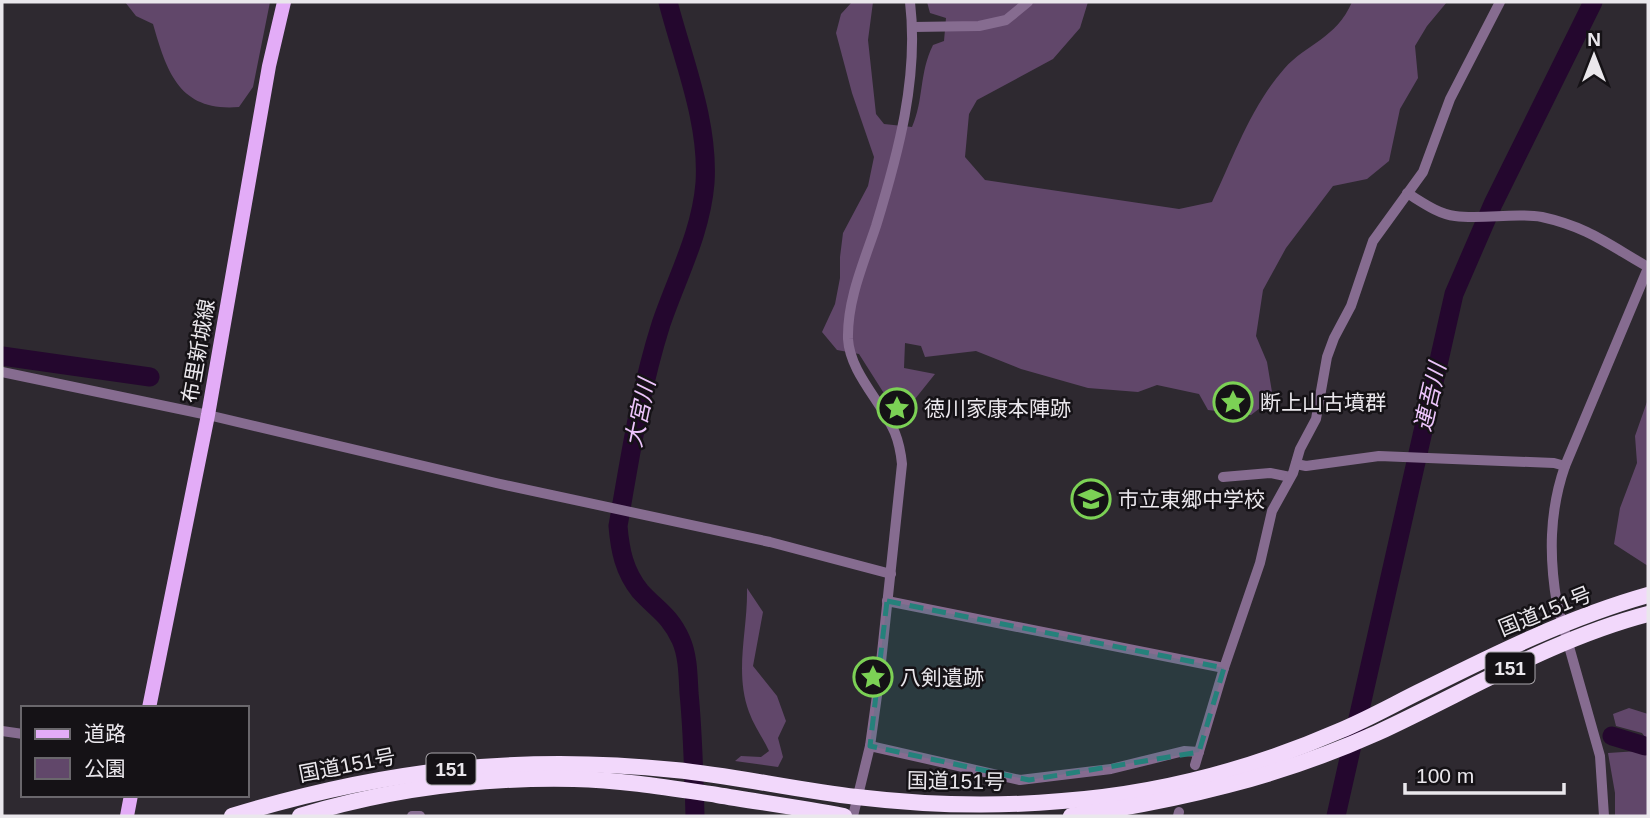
<svg xmlns="http://www.w3.org/2000/svg" width="1650" height="818" font-family="Helvetica,'Noto Sans JP',sans-serif">
<style>
.green{fill:#61476a}
.lines{fill:none;stroke-linecap:round;stroke-linejoin:round}
.river{stroke:#24072e;stroke-width:19}
.minor{stroke:#866c90;stroke-width:10}
.major{stroke:#e3acf7;stroke-width:14}
.highway{stroke:#f2d8fb;stroke-width:16}
.marked{fill:#25817b;fill-opacity:0.2;stroke:#25817b;stroke-width:5;stroke-dasharray:14 9;stroke-linejoin:round}
.labels{text-anchor:middle;dominant-baseline:central;stroke-width:5;stroke-linejoin:round;paint-order:stroke}
.shield{fill:#151216;stroke:#aaa7ac;stroke-width:2}
.shield-label{font-size:19px;font-weight:bold;fill:#eae7ec}
.street-label{font-size:21px;fill:#eae7ec;stroke:#151216}
.poi-label{font-size:21px;fill:#eae7ec;stroke:#151216;text-anchor:start}
.water-label{font-size:23px;font-style:italic;fill:#edc5fc;stroke:#151216}
</style>
<rect width="100%" height="100%" fill="#2e2930"/>
<g class="green">
<path d="M125,2H270L253,87L239,107C180,112 167,73 153,24L136,16Z"/>
<path d="M852,2H873L868,40L876,114L884,124L912,127C924,100 919,73 933,45L944,41L946,18L930,13L927,2H1088L1080,28L1053,59L977,100L969,114L965,157L985,180L1179,209L1212,202C1233,158 1251,106 1284,69C1307,43 1336,39 1352,2H1447L1427,26L1415,46L1418,78L1400,109L1389,161L1367,179L1333,186L1286,248L1263,290L1256,336L1267,362L1273,398L1251,415L1208,410L1199,394L1157,385L1138,392L1088,388L1021,369L976,351L925,357L921,346L905,343L904,368L935,374L911,404L892,406L859,354L837,350L822,332L835,304L840,278V257L843,233L868,186L874,157L852,93L836,33L841,14Z"/>
<polygon points="1648,399 1648,566 1614,544 1620,508 1637,463 1635,436"/>
<path d="M747,588L763,612L753,666L777,696L786,721L778,738L783,757L778,767L735,761L741,756L761,757L769,751C763,738 754,726 749,712C734,671 748,630 747,588Z"/>
<polygon points="1629,708 1648,714 1648,741 1642,733 1616,726 1613,714"/>
<polygon points="1648,745 1648,816 1615,816 1615,793 1608,753 1638,751"/>
</g>
<g class="lines">
<g class="river">
<path d="M668,2C683,60 709,122 705,183C701,233 677,277 661,324C640,390 630,458 618,526C620,550 624,571 640,591C656,609 670,615 681,640C688,656 688,675 689,693C693,734 694,775 695,816"/>
<polyline points="2,356 150,377"/>
<polyline points="1612,736 1645,746"/>
<polyline points="1336,816 1454,294 1493,204 1593,2"/>
</g>
<g class="minor">
<polyline points="913,27 979,26 1006,20 1028,2"/>
<path d="M1407,193C1422,202 1438,214 1455,216C1484,220 1514,212 1542,217C1588,227 1609,245 1648,267"/>
<polyline points="2,372 208,415 496,483 770,542 891,574"/>
<polyline points="1296,464 1306,466 1379,456 1554,463 1565,466"/>
<polyline points="1223,477 1270,473 1290,477"/>
<polyline points="887,601 1224,668"/>
<polyline points="2,731 23,734"/>
<polyline points="870,746 1020,780 1111,769 1184,751 1199,752"/>
<polyline points="1195,765 1224,668 1260,563 1272,511 1293,473 1300,449 1316,419 1327,357 1334,338 1351,306 1373,241 1423,172 1450,99 1500,2"/>
<polyline points="412,816 420,816"/>
<path d="M853,816L870,746L879,681L902,464C901,454 899,443 895,433C882,402 850,373 848,339C847,300 864,262 876,226C898,154 919,78 910,2"/>
<polyline points="1178,816 1179,812"/>
<path d="M1604,816L1600,756L1557,604C1549,557 1549,512 1565,466L1648,268"/>
</g>
<g class="major">
<polyline points="149,708 208,415 269,66 284,2"/>
<polyline points="127,816 131,795"/>
</g>
<g class="highway">
<path d="M232,816C382,770 518,754 675,770C736,776 796,790 857,797C924,805 995,807 1062,801C1157,794 1252,769 1339,731C1368,719 1396,703 1425,689C1497,653 1570,617 1648,595"/>
<path d="M300,816C389,789 481,777 574,779C622,780 670,788 717,795C759,802 802,808 844,816"/>
<path d="M1071,816C1177,801 1279,777 1377,733C1466,692 1552,639 1648,614"/>
</g>
</g>
<path class="marked" d="M887,601L1224,668L1199,752L1029,780L870,746Z"/>
<defs>
<g id="sight-ring" transform="scale(2.0125)"><circle r="9.5" fill="#151216" stroke="#7cd155" stroke-width="1.5"/><path d="M0-6L1.8-2.2L6-1.7L2.9 1.2L3.7 5.4L0 3.3L-3.7 5.4L-2.9 1.2L-6-1.7L-1.8-2.2Z" fill="#7cd155"/></g>
<g id="school-ring" transform="scale(2.0125)"><circle r="9.5" fill="#151216" stroke="#7cd155" stroke-width="1.5"/><path d="M0-5L7-2L0 1L-7-2ZM-4 1L0 2.5L4 1V4Q0 6-4 4Z" fill="#7cd155"/></g>
</defs>
<g fill-rule="evenodd">
<use href="#sight-ring" x="1233" y="402"/>
<use href="#sight-ring" x="897" y="408"/>
<use href="#school-ring" x="1091" y="499"/>
<use href="#sight-ring" x="873" y="677"/>
</g>
<g class="labels">
<g class="shield">
<rect x="1485.5" y="652.5" width="49" height="31" rx="5"/>
<rect x="426.5" y="753.5" width="49" height="31" rx="5"/>
</g>
<g class="shield-label">
<text x="1510" y="668">151</text>
<text x="451" y="769">151</text>
</g>
<g class="street-label">
<text transform="translate(198 351) rotate(-80)">布里新城線</text>
<text transform="translate(1545 611) rotate(-22)">国道151号</text>
<text transform="translate(347 765) rotate(-11)">国道151号</text>
<text transform="translate(956 781) rotate(1)">国道151号</text>
</g>
<g class="poi-label">
<text x="1260" y="402">断上山古墳群</text>
<text x="924" y="408">徳川家康本陣跡</text>
<text x="1118" y="499">市立東郷中学校</text>
<text x="900" y="677">八剣遺跡</text>
</g>
<g class="water-label">
<text transform="translate(1430 397) rotate(-77)">連吾川</text>
<text transform="translate(640 413) rotate(-78)">大宮川</text>
</g>
</g>
<rect width="1650" height="818" fill="none" stroke="#eae7ec" stroke-width="7"/>
<rect x="21" y="706" width="228" height="91" fill="#151216" stroke="#6a676c" stroke-width="2"/>
<rect x="35" y="729" width="35" height="10" fill="#e3acf7" stroke="#6a676c" stroke-width="2"/>
<text x="84" y="741" font-size="21" fill="#eae7ec">道路</text>
<rect x="35" y="758" width="35" height="21" fill="#61476a" stroke="#6a676c" stroke-width="2"/>
<text x="84" y="776" font-size="21" fill="#eae7ec">公園</text>
<g transform="translate(1594 56)" stroke="#151216" stroke-width="5" paint-order="stroke">
<path d="M0-5L12 26L0 18L-12 26Z" fill="#eae7ec"/>
<text y="-10" font-size="19" font-weight="bold" text-anchor="middle" fill="#eae7ec">N</text>
</g>
<path d="M1405 783v10h159v-10" fill="none" stroke="#eae7ec" stroke-width="3.5"/>
<text x="1416" y="783" font-size="21" fill="#eae7ec" stroke="#151216" stroke-width="5" paint-order="stroke">100 m</text>
</svg>
